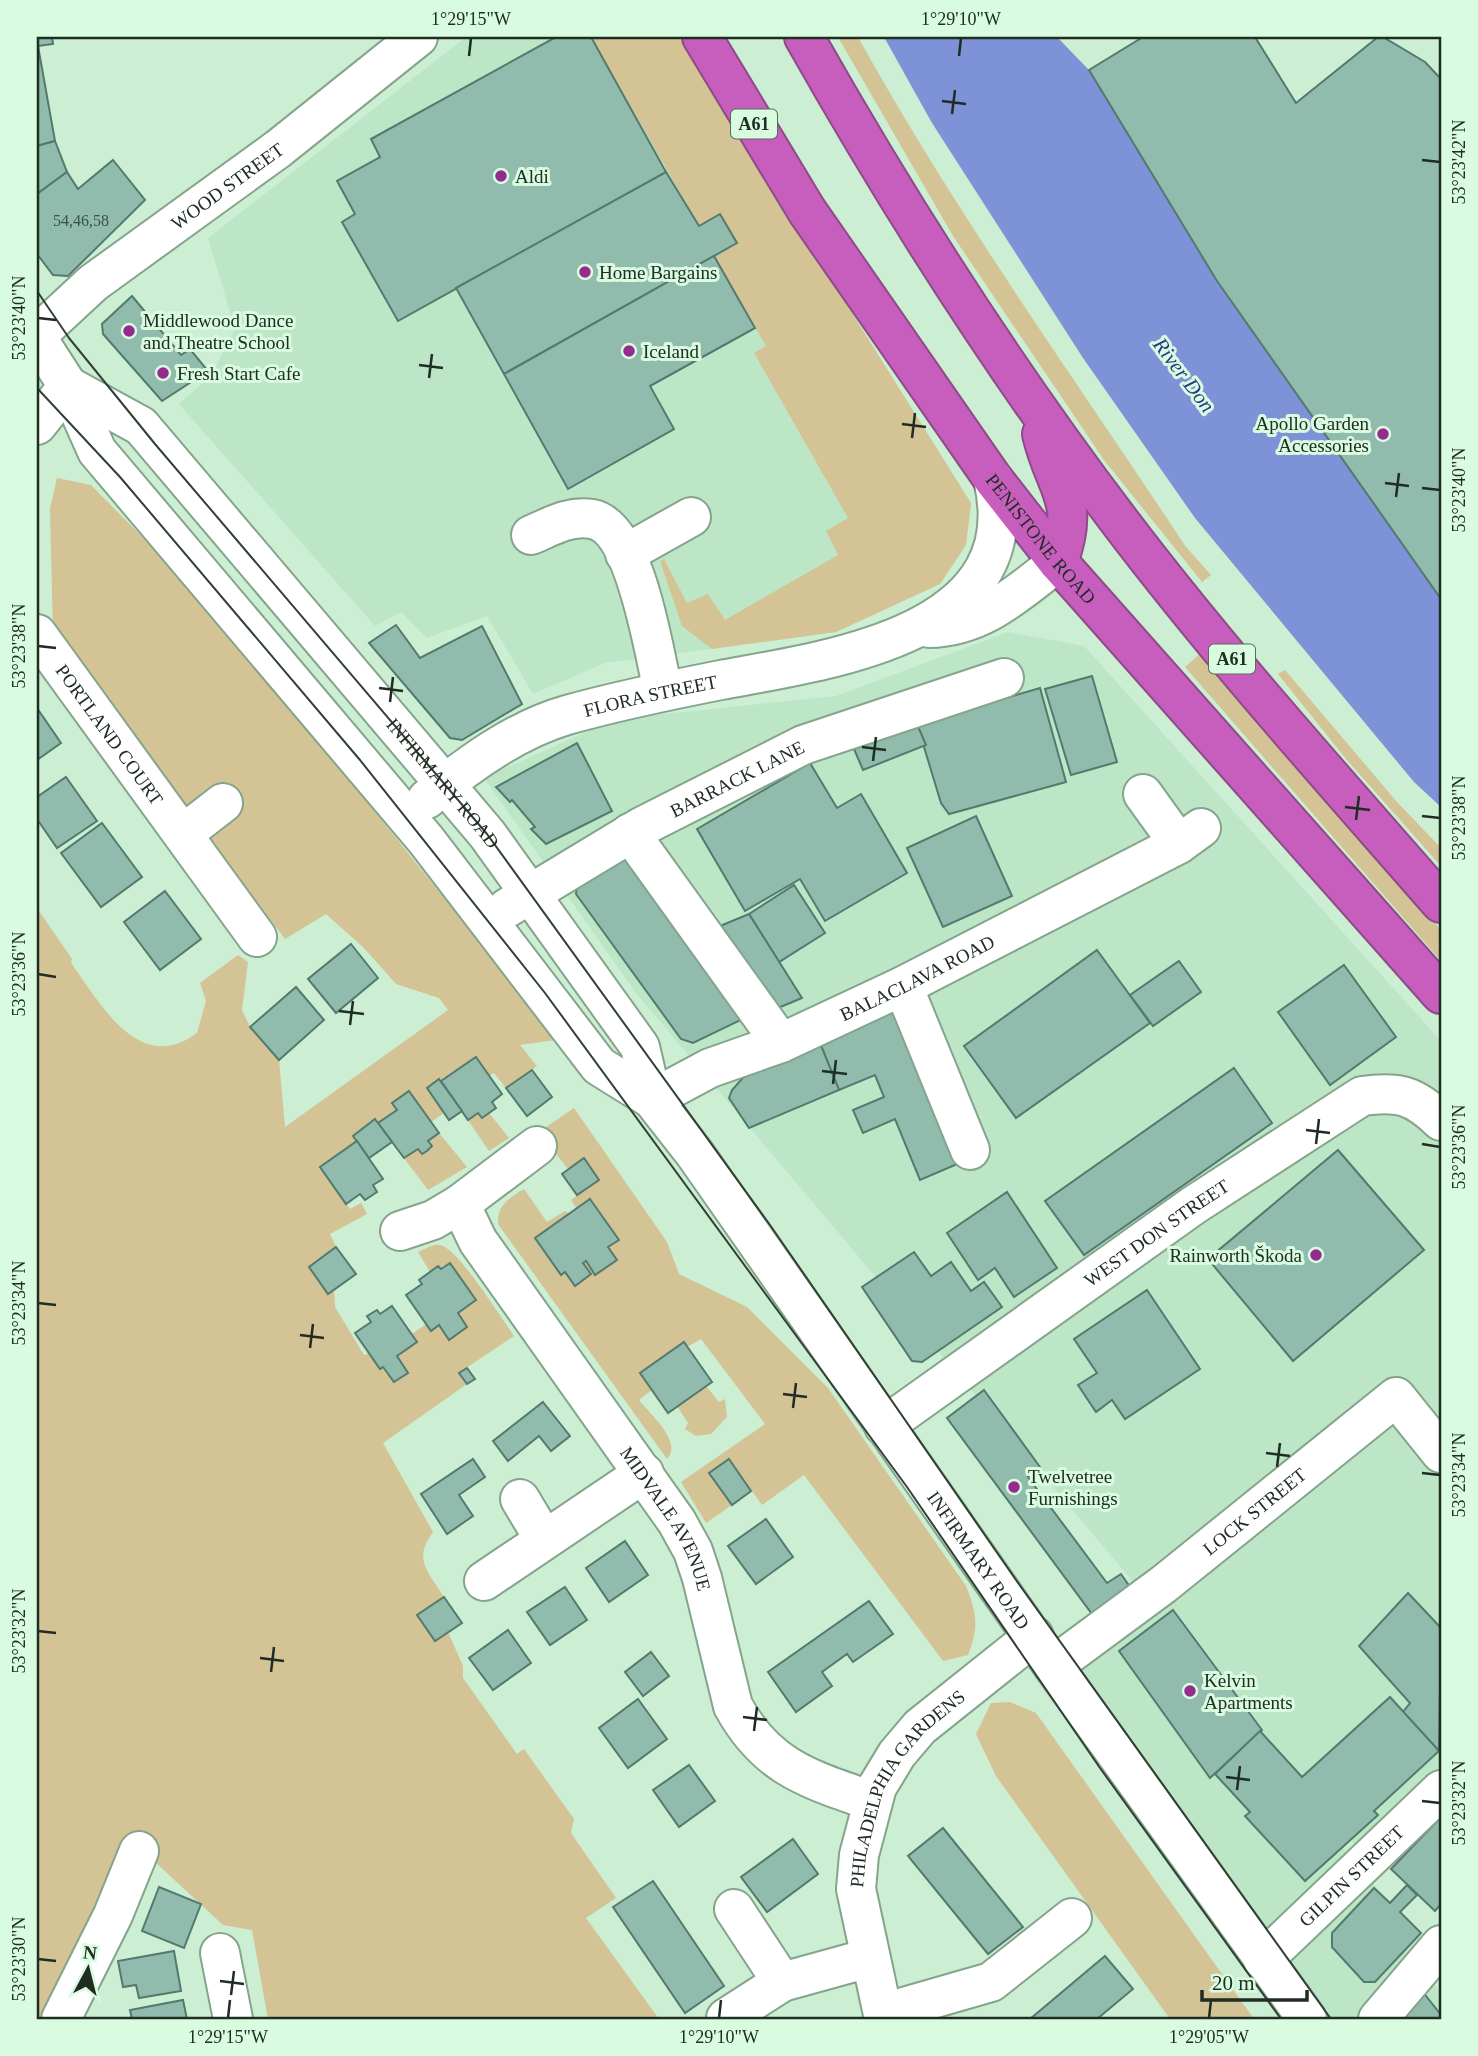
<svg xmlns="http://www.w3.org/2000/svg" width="1478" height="2056" font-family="Georgia,serif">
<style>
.built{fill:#bde6c6}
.green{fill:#d3c395}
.water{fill:#7e92d8}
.building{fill:#91bcad;stroke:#527a6d;stroke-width:2}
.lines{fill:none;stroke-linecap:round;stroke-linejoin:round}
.minor-casing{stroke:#84a48b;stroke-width:42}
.highway-casing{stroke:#8d4c87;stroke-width:42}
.minor{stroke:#fff;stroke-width:38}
.highway{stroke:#c75dbd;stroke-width:38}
.tram{stroke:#324135;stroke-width:2}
.ticks{fill:none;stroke:#202d23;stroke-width:2.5}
.poi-dot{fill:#962b8e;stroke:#d9fbe0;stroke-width:2.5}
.labels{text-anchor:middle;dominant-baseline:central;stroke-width:6;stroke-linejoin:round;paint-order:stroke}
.number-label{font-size:16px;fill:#3c5146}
.shield{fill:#d9fbe0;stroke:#586b5c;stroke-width:2}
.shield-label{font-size:18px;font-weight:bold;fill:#202d23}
.poi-label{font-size:19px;fill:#202d23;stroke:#d9fbe0;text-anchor:start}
.street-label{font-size:19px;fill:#202d23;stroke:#d9fbe0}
.water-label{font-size:21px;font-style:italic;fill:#2a3789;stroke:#d9fbe0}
.neatline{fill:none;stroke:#202d23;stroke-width:2.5}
.ticks-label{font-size:18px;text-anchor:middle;fill:#202d23}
</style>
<rect width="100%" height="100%" fill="#cceed3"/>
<g class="built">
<polygon points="466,37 679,37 971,503 966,545 940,584 836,632 605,663 533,694 487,616 427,638 401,612 375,626 179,404 211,376 235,328 208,238"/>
<polygon points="1008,632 1084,646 1441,1041 1441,1769 1363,1854 1312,1795 1342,1847 1433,1955 1422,1968 1441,1993 1441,2019 1307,2019 1053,1666 1146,1597 636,993 484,778 615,719 836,696"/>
</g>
<g class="green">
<polygon points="591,37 679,37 971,503 966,545 940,584 836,632 712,649 682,626 660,561 664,559 687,603 708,594 725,620 838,555 826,531 848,518 754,353 766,346 714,256 737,243 720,214 699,226"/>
<path d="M838,37H858C956,214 1075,379 1186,547L1211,575L1202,582L1104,460L953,236Z"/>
<path d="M57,478L91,485L160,555L278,691L477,939L570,1038L520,1045L537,1066L506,1088L494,1073L489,1076L475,1058L427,1088L444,1113L431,1122L408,1091L393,1102L397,1110L378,1123L375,1119L353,1135L357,1141L321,1167L350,1209L361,1203L367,1214L330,1234L336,1247L309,1267L328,1293L334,1290L335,1307L364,1355L369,1353L394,1382L408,1373L397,1356L417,1342L412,1334L426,1324L431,1331L439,1325L450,1340L467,1328L458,1313L476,1300L450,1263L430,1272L418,1252C426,1249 434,1242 443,1246C462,1255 500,1316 514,1336L460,1372L467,1384L383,1443L433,1532C412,1560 429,1572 444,1597L417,1615L434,1641L448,1632L463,1666V1678L517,1754L524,1749L574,1819L571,1833L616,1898L586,1918L659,2019H268L252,1930L223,1925L154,1861L66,2019H37V908L72,959L71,963C101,1004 139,1076 197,1033L206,1001L200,983L238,955L248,962L242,1010L250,1027L279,1060L285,1127L448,1010L439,998L396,984L364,948L326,914L285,939L53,634L50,509Z"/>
<polygon points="1201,653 1441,930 1441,961 1185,667"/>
<polygon points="1285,670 1397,802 1441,848 1441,866 1346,759 1278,674"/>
<path d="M574,1108L667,1242L679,1274L747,1307L828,1388L966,1586C977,1614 979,1627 968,1655L943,1661L804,1475L762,1505L729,1459L709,1473L732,1505L706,1523L681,1482L765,1424L701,1339L687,1347L683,1342L640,1373L652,1390L639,1400C650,1414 683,1442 667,1459L498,1224C497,1205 509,1198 524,1189L547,1222L565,1211L569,1214L535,1238L561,1275L565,1272L575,1285L591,1274L583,1263L586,1261L596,1274L617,1260L608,1247L619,1239L591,1199L577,1209L571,1200L599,1180L584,1158L568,1169L539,1132Z"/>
<polygon points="478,1113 482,1118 489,1113 509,1138 489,1151 468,1120"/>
<polygon points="439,1133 467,1167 428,1190 404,1158 418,1149 422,1154 432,1146 428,1141"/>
<polygon points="706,1386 719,1402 725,1399 727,1417 711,1434 696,1436 685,1429 688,1423 677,1406"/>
<polygon points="1010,1702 1036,1713 1254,2019 1170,2019 996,1776 976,1734 991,1703"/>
</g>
<polygon class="water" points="884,37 1057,37 1089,70 1217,281 1441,599 1441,807 1414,782 1195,518 1083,358 932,123"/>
<g class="building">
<polygon points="37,37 52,37 53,44 38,46 55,141 37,146"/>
<polygon points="556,37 591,37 666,172 398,321 342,222 355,214 337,181 380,157 371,139"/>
<polygon points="1143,37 1255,37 1296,103 1378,37 1383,37 1425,62 1441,79 1441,599 1217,281 1089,70"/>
<polygon points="55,141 67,172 37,194 37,146"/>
<polygon points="113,160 145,200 68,276 53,275 37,254 37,194 67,172 78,189"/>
<polygon points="666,172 699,226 720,214 737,243 504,374 456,288"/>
<polygon points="714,256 755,328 650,386 674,429 568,489 504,374"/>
<polygon points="132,296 181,355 190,349 208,371 162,401 103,334 102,324"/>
<polygon points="396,625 420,658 482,626 522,704 462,740 450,738 369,643"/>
<polygon points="1092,676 1117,762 1071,775 1045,689"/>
<polygon points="1040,688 1066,782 949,814 941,803 917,724"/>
<polygon points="37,708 61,743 37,760"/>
<polygon points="917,724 926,745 863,770 854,749"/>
<polygon points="577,743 612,811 546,844 531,829 535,827 512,800 510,802 496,787"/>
<polygon points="810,763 837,808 861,794 907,873 825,921 800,879 745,911 697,829"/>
<polygon points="66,777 97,821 57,848 37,819 37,797"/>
<polygon points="976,816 1012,896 943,927 907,848"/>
<polygon points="102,823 142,877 101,907 61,853"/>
<polygon points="627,854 749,1016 693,1043 681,1039 576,894 577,884"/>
<polygon points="794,885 825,933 779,962 749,914"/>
<polygon points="165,891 201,939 160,970 124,922"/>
<polygon points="749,914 802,998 771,1011 715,928"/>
<polygon points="351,944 378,978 336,1013 308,979"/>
<polygon points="1097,950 1150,1023 1016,1118 964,1046"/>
<polygon points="1179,961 1201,992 1153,1026 1130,995"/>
<polygon points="1344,965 1396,1037 1330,1085 1278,1012"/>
<polygon points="296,987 324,1020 279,1060 250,1027"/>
<polygon points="898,1010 962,1162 920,1180 895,1119 863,1133 853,1110 884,1097 875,1075 839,1090 820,1043"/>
<polygon points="820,1043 839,1090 749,1128 729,1098 732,1090 748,1072"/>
<polygon points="476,1057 502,1094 492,1102 496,1108 482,1118 478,1113 468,1120 441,1081"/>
<polygon points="1234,1068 1272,1123 1084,1255 1045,1201"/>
<polygon points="532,1070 552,1097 527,1116 506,1088"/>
<polygon points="439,1079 462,1111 449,1120 427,1088"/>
<polygon points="409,1091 439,1133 428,1141 432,1146 427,1151 422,1154 418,1149 404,1158 378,1123 397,1110 392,1103"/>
<polygon points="375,1119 392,1142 369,1158 353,1136"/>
<polygon points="357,1141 383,1179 373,1185 377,1192 365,1200 360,1194 346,1204 320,1167"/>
<polygon points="1338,1150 1424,1250 1293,1361 1208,1259"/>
<polygon points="584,1158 599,1180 577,1195 562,1174"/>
<polygon points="1007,1192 1057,1268 1014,1297 995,1268 978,1280 947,1233"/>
<polygon points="590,1199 619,1240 608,1247 617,1260 595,1275 586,1261 583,1263 591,1274 575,1286 565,1272 561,1275 535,1238"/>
<polygon points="336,1247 356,1274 328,1294 309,1267"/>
<polygon points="914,1252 931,1276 951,1262 971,1291 984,1282 1002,1307 922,1362 912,1361 862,1287"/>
<polygon points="450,1263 476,1300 458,1313 467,1327 449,1340 439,1325 431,1331 406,1295 422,1284 419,1280 438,1266 441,1269"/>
<polygon points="1147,1290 1200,1369 1125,1419 1112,1400 1096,1412 1078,1385 1097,1373 1074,1339"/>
<polygon points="392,1306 417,1342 397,1356 408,1373 394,1382 383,1367 380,1369 355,1333 371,1322 367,1316 377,1310 380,1314"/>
<polygon points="684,1342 712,1382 668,1413 640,1373"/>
<polygon points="467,1368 475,1379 467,1384 459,1373"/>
<polygon points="984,1390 1040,1467 1028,1477 1107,1583 1121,1574 1130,1587 1092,1614 947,1418"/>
<polygon points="543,1402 570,1436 551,1451 539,1436 508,1461 493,1441"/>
<polygon points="473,1459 485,1477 459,1495 473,1516 447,1534 421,1494"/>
<polygon points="729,1459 751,1491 732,1505 709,1473"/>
<polygon points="766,1519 793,1557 756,1584 728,1546"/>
<polygon points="625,1541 648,1575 609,1602 586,1568"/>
<polygon points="565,1587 587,1620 550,1645 527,1612"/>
<polygon points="1408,1593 1441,1628 1439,1751 1403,1712 1410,1703 1359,1646"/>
<polygon points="444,1597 462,1623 435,1641 417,1615"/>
<polygon points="869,1601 893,1634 853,1662 847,1654 822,1672 832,1686 796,1712 768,1672"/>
<polygon points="1173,1610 1262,1730 1210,1778 1119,1651"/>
<polygon points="508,1630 531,1663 493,1690 469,1658"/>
<polygon points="651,1652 669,1676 643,1696 625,1672"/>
<polygon points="1390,1697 1439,1751 1374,1811 1378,1815 1305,1881 1245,1816 1250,1812 1215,1774 1260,1731 1302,1777"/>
<polygon points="638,1699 667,1739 628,1768 599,1728"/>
<polygon points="689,1765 715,1801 679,1827 653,1790"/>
<polygon points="1441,1817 1441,1904 1435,1911 1391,1869"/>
<polygon points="943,1828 1023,1927 988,1954 908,1856"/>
<polygon points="793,1839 818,1874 767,1912 741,1877"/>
<polygon points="653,1881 724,1986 685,2013 613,1907"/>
<polygon points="1407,1885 1417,1895 1400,1912 1421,1933 1375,1982 1364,1982 1332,1947 1332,1933 1374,1888 1390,1903"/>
<polygon points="159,1887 201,1904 184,1948 142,1931"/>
<polygon points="174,1951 181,1991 139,1998 136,1985 123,1987 118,1961"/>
<polygon points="1105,1956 1133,1989 1097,2019 1030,2019"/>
<polygon points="1419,1987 1441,2015 1441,2019 1384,2019"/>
<polygon points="183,2000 187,2019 132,2019 130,2010"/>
</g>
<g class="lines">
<g class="minor-casing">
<g id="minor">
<path id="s1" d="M37,335L93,283L278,149L418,37"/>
<path id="s2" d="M37,338L68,386L97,451L426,840L599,1066L652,1099L695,1154L1053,1666L1307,2019"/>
<path id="s3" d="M68,386L141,426L487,834L640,1047L652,1099"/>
<polyline points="37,425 68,386"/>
<path d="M531,535C550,527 570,515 592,519C636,527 654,653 663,691"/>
<polyline points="625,554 691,517"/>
<path d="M929,628C982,627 1018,593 1058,562"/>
<path id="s4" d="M37,634L257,937"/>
<polyline points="1143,794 1179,844"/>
<path id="s5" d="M427,799C467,765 515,730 567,715C617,701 670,690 721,680C828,660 1031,635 993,479"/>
<polyline points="630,833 781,1043"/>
<polyline points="183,834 223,803"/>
<path id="s6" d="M507,908L641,827L803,745L1004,678"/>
<polyline points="903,986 970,1150"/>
<path id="s7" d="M652,1099L710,1068L781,1043L903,986L1179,844L1201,828"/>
<path id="s8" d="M537,1146L460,1204L478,1241L677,1522L693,1551L702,1578L733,1706C767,1768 809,1779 872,1801"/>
<polyline points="400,1231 433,1220 460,1204"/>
<path id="s9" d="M884,1426L1194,1205L1362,1096C1399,1091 1414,1095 1441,1121"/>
<polyline points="520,1499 544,1539"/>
<polyline points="484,1581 644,1473"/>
<path id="s10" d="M1053,1666L1164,1584L1396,1397L1441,1453"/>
<polyline points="734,1909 782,1982"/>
<polyline points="220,1953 233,2019"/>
<path id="s11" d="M1263,1960L1441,1790"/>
<polyline points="883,2013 991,1982 1072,1918"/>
<polyline points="726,2018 782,1982 869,1958"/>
<polyline points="61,2019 113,1915 139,1851"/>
<path id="s12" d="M884,2019L856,1889L859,1855L877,1787L897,1754L920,1727L1034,1636"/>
<polyline points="1378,2019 1441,1945"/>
</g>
</g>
<g class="highway-casing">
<g id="highway">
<path id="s13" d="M702,37L807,211L993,479L1058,562L1441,994"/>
<path d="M804,37C899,205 1003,368 1120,522C1220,654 1332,778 1441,903"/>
<path d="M1042,434C1056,492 1081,499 1058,562"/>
</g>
</g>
<use href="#minor" class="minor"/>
<use href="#highway" class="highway"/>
<g class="tram">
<polyline points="37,291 69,338 155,444 487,834 770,1225 1016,1580 1331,2019"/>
<polyline points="37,388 120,477 360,760 545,993 907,1487 1100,1768 1281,2019"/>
</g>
</g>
<path class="ticks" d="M469,56L471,38M959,56L961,38M942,101L966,104M952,114L955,90M1422,160L1440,162M38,318L56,320M419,365L443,368M429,378L432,354M902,424L926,427M912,438L915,413M1385,483L1409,486M1422,488L1440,490M1396,497L1399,473M38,646L56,648M379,688L403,691M390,702L393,677M862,747L886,750M873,761L876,737M1345,807L1370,810M1422,816L1440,818M1356,820L1359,796M38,974L56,977M339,1011L364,1014M350,1025L353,1001M822,1071L847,1074M833,1084L836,1060M1306,1130L1330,1133M1316,1144L1319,1119M1422,1144L1440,1147M38,1303L56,1305M300,1335L324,1338M310,1348L313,1324M783,1394L807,1397M793,1408L796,1383M1266,1453L1290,1456M1277,1467L1280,1443M1422,1473L1440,1475M38,1631L56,1633M260,1658L284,1661M271,1672L274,1647M743,1717L767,1720M754,1731L757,1707M1226,1777L1250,1780M1237,1790L1240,1766M1422,1801L1440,1803M38,1959L56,1961M220,1981L244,1984M231,1995L234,1971M228,2018L230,2000M719,2018L721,2000M1209,2018L1211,2000"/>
<g class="poi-dot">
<circle cx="501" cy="176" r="7"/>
<circle cx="585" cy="272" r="7"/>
<circle cx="129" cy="331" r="7"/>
<circle cx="629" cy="351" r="7"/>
<circle cx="163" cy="373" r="7"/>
<circle cx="1383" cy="434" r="7"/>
<circle cx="1316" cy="1255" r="7"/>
<circle cx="1014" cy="1487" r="7"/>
<circle cx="1190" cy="1691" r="7"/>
</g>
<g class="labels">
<g class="number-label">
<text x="81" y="220">54,46,58</text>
</g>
<g class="shield">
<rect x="731" y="109.5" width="46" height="29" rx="5"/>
<rect x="1209" y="644.5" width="46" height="29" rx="5"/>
</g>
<g class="shield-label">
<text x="754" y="124">A61</text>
<text x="1232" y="659">A61</text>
</g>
<g class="poi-label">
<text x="515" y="176">Aldi</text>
<text x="599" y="272">Home Bargains</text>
<text x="143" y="320">Middlewood Dance<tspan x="143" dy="22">and Theatre School</tspan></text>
<text x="643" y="351">Iceland</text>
<text x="177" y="373">Fresh Start Cafe</text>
<text x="1369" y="423" text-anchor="end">Apollo Garden<tspan x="1369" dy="22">Accessories</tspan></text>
<text x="1302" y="1255" text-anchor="end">Rainworth Škoda</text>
<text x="1028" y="1476">Twelvetree<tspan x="1028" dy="22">Furnishings</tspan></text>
<text x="1204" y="1680">Kelvin<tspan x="1204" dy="22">Apartments</tspan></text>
</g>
<g class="street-label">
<text stroke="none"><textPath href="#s1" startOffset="242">WOOD STREET</textPath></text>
<text stroke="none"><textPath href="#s13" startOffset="606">PENISTONE ROAD</textPath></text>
<text stroke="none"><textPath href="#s5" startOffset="250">FLORA STREET</textPath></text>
<text stroke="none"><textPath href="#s4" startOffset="124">PORTLAND COURT</textPath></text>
<text stroke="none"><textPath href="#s6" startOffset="264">BARRACK LANE</textPath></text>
<text stroke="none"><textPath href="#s3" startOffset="551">INFIRMARY ROAD</textPath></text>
<text stroke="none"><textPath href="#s7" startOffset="292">BALACLAVA ROAD</textPath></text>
<text stroke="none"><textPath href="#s9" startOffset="334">WEST DON STREET</textPath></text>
<text stroke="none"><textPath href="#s10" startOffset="254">LOCK STREET</textPath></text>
<text stroke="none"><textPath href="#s8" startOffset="474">MIDVALE AVENUE</textPath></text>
<text stroke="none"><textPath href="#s2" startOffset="1550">INFIRMARY ROAD</textPath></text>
<text stroke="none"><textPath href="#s12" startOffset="250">PHILADELPHIA GARDENS</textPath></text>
<text stroke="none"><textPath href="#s11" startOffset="122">GILPIN STREET</textPath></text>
</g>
<g class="water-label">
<text transform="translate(1184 375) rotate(53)">River Don</text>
</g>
</g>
<rect width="1478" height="2056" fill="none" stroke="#d9fbe0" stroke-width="77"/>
<g transform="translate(88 1969) rotate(7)" stroke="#d9fbe0" stroke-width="5" paint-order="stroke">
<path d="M0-5L12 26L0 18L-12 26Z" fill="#202d23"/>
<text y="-10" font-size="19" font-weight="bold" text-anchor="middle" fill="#202d23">N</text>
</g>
<path d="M1202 1990v10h105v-10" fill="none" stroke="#202d23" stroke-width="3.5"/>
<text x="1212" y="1990" font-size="21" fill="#202d23" stroke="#d9fbe0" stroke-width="5" paint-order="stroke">20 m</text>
<rect x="38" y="38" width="1402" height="1980" class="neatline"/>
<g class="ticks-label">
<text x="471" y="25">1°29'15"W</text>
<text x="961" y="25">1°29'10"W</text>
<text transform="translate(1459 162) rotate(-90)" y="6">53°23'42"N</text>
<text transform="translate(19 318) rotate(-90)" y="6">53°23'40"N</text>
<text transform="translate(1459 490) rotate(-90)" y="6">53°23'40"N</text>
<text transform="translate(19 646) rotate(-90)" y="6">53°23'38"N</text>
<text transform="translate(1459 818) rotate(-90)" y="6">53°23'38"N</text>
<text transform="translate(19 974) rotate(-90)" y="6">53°23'36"N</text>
<text transform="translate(1459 1147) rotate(-90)" y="6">53°23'36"N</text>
<text transform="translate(19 1303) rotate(-90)" y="6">53°23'34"N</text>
<text transform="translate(1459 1475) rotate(-90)" y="6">53°23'34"N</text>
<text transform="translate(19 1631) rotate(-90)" y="6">53°23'32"N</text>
<text transform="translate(1459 1803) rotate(-90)" y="6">53°23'32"N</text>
<text transform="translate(19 1959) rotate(-90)" y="6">53°23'30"N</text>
<text x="228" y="2043">1°29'15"W</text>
<text x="719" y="2043">1°29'10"W</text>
<text x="1209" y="2043">1°29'05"W</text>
</g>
</svg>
